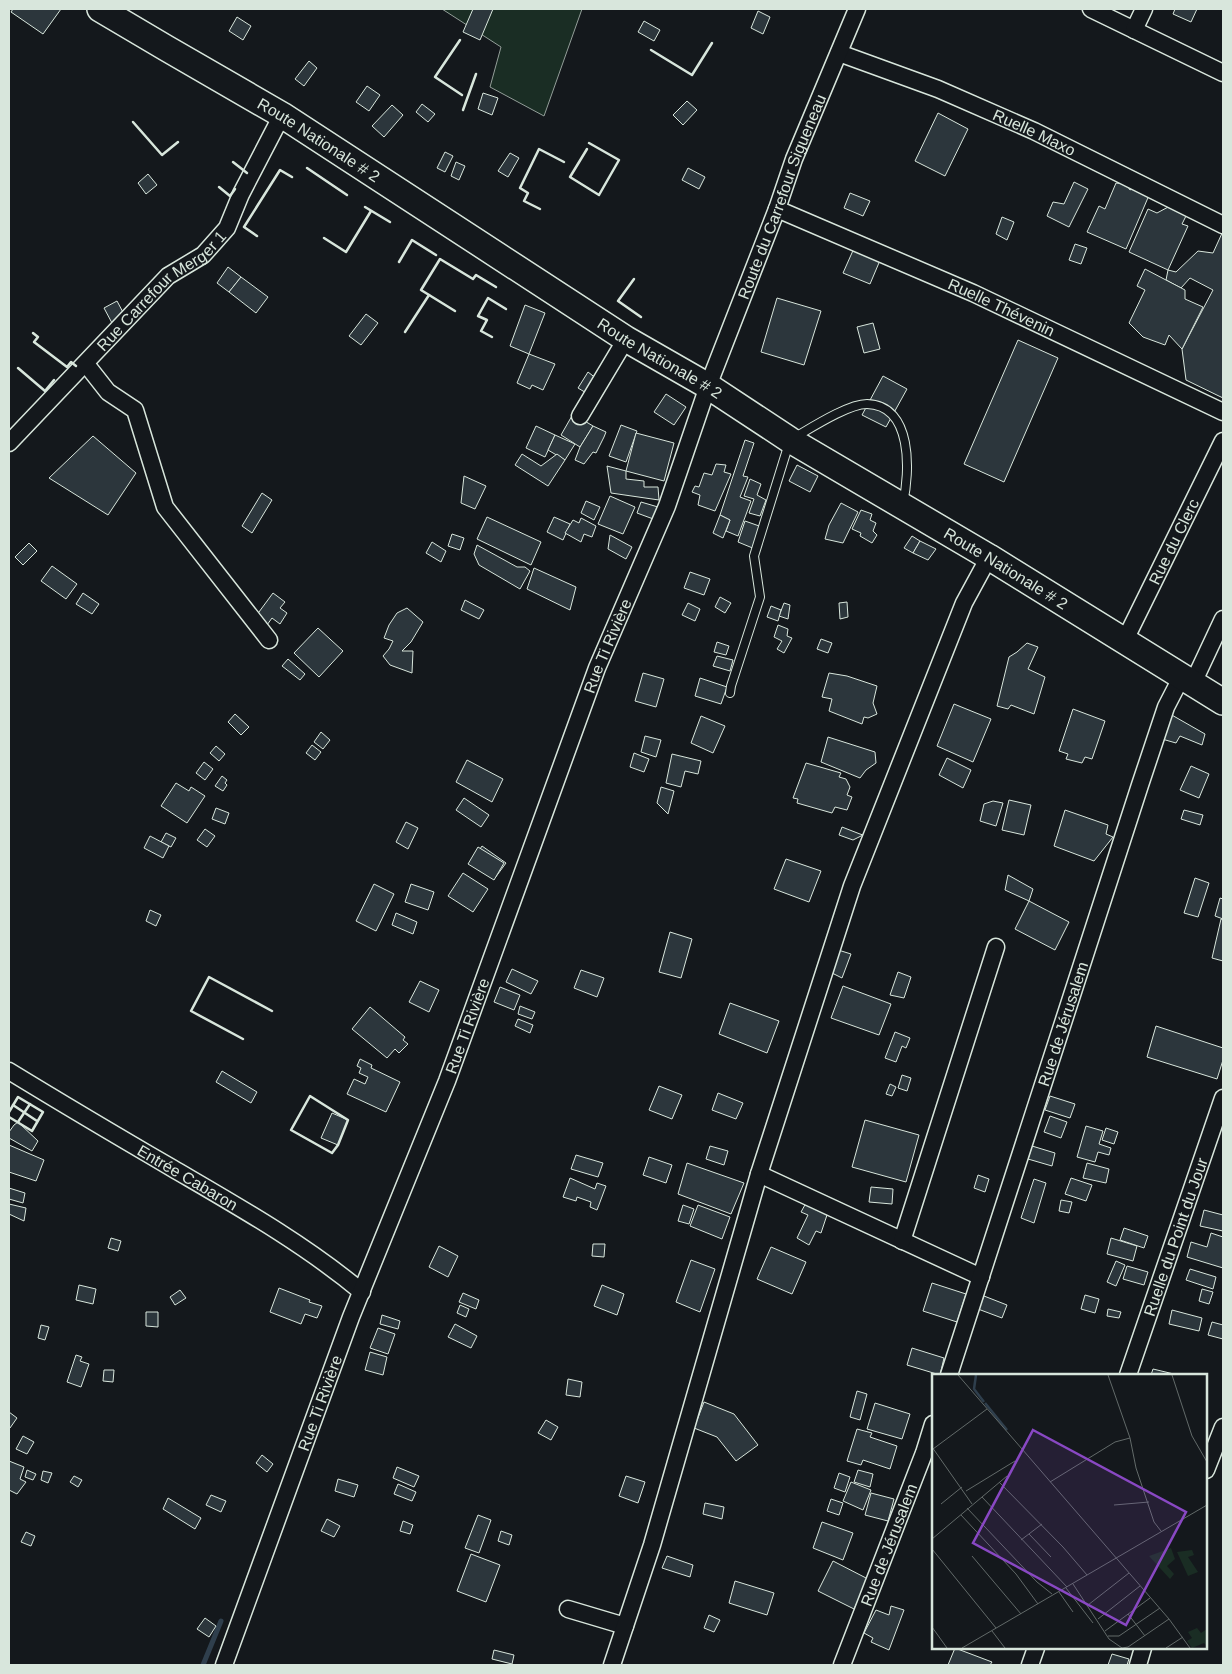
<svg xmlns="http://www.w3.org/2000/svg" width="1232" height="1674" font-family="Arial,sans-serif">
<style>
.green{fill:#1a2d24;stroke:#939e99}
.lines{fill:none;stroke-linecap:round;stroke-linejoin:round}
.stream{stroke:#2f3f4d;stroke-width:5}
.building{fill:#2c363c;stroke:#d8e6dc}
.service-casing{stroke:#d8e6dc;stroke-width:10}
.minor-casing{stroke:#d8e6dc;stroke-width:19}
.primary-casing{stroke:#d8e6dc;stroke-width:28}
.service{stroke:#14181c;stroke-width:8}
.minor{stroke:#14181c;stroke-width:16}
.primary{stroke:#14181c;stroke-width:25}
.wall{stroke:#d8e6dc;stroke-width:2.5}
.labels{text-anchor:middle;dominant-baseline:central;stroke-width:4;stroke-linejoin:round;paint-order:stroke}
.street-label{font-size:16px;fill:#d8e6dc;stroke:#14181c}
.inset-river{fill:none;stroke:#2f3f4d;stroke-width:2.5}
.inset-road{fill:none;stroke:#626a69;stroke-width:1}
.view{fill:#8948c3;fill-opacity:0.15;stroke:#8948c3;stroke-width:2.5}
.inset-edge{fill:none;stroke:#d8e6dc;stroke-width:2.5}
</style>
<rect width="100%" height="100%" fill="#14181c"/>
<polygon class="green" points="442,9 582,9 544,116 490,87 501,47"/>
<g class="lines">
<polyline class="stream" points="203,1665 221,1621"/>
</g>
<g class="building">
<polygon points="13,9 61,9 43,34 11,12"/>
<polygon points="473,9 493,9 480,40 463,32"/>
<polygon points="1175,9 1197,9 1191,22 1173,14"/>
<polygon points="758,11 770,17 763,34 751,28"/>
<polygon points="237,17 251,26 243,40 229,31"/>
<polygon points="644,21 660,30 654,41 638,32"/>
<polygon points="309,61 317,68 304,86 295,79"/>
<polygon points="367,86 380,95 369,111 356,102"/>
<polygon points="483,93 498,98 492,115 478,109"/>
<polygon points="687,101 697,110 683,125 673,115"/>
<polygon points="422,104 435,114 428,122 416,112"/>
<polygon points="392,105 403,115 384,137 372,126"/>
<polygon points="938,113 968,129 945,176 915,161"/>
<polygon points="445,152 453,156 445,172 437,168"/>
<polygon points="510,153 519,158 508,177 498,171"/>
<polygon points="456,162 465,166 459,180 451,176"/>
<polygon points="688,168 705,177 699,189 682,180"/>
<polygon points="148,174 157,185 146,194 138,183"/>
<polygon points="1074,182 1088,189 1069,227 1047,216 1053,202 1064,204"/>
<polygon points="1116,183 1126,184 1130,190 1136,186 1150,193 1126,249 1087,232 1099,206 1105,209"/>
<polygon points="850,193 870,201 863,216 844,208"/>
<polygon points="1170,206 1187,214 1182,224 1188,226 1168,270 1129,252 1148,209 1157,213"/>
<polygon points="1002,217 1014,222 1007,240 996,234"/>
<polygon points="1223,231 1223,398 1186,380 1182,349 1213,290 1190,278 1181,288 1166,280 1168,270 1176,272 1198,251 1213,253"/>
<polygon points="1075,244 1087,248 1081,264 1069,260"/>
<polygon points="855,246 881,258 870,284 843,273"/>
<polygon points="228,267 241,277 229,292 217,283"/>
<polygon points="1145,269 1185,290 1185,299 1203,307 1182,349 1169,335 1165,345 1143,337 1129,323 1145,290 1137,286"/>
<polygon points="241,277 268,297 256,313 229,292"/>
<polygon points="777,298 821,311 804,365 761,352"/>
<polygon points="117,301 125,316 112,323 104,308"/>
<polygon points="525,305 545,313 529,354 510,346"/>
<polygon points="366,314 378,323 361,345 349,336"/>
<polygon points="873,323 880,349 864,353 857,327"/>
<polygon points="1018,340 1058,358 1004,482 964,464"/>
<polygon points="529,354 555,364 543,390 532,385 530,389 517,383"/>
<polygon points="588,372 597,379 588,394 578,388"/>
<polygon points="883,376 907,389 886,427 862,415"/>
<polygon points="666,394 686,407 674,425 654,412"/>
<polygon points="573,414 593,426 580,447 561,435"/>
<polygon points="621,425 637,431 626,462 609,456"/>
<polygon points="536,426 555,435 545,457 526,448"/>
<polygon points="593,426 606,432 604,437 596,453 593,452 584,464 575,460 580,447"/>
<polygon points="636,433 674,443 664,481 626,471"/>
<polygon points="555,435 575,444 565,460 548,450"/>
<polygon points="93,436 136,473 108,515 49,478"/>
<polygon points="745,440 754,443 743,476 748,477 740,497 751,501 738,536 726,531 730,520 720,515"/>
<polygon points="522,454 541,466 557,454 565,460 548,486 515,465"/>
<polygon points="716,464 726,465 724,472 731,474 715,511 698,505 700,495 692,492 695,486 699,487 704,473 712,475"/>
<polygon points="797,465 818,476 810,492 789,481"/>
<polygon points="607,466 626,471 626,479 644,481 644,487 658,487 659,500 611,493"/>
<polygon points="464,476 486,486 475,509 461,503"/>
<polygon points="750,479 761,484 757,495 766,500 760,516 749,513 754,499 744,496"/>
<polygon points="262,493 272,500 252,533 242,526"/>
<polygon points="610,496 635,507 623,534 598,524"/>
<polygon points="586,501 600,507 594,520 581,513"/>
<polygon points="641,502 658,507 656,520 637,513"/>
<polygon points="841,503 858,512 843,543 825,539 829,525"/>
<polygon points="861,510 872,514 870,520 876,523 873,531 877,535 872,543 860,536 861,533 852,529"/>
<polygon points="720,515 730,520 723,538 713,533"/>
<polygon points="487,517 541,542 531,565 477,539"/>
<polygon points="554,517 570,524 563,540 547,532"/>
<polygon points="581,518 596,526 592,537 584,534 581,542 565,533 573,520 579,523"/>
<polygon points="745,521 762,527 755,549 738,542"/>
<polygon points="452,534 464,538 460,550 448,546"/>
<polygon points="610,535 632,547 626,559 608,549"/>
<polygon points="912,536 920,541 913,553 904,548"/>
<polygon points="920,541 936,549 928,560 913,553"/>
<polygon points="432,542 446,551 441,562 426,553"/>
<polygon points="29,543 37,551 23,565 15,557"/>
<polygon points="477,545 517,567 525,567 530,571 520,589 479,565 474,554"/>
<polygon points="52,566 77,584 66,599 41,581"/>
<polygon points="534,568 576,587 570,610 527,589"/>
<polygon points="690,572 710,579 704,595 684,588"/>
<polygon points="83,593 99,604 92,614 76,604"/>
<polygon points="273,593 285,602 280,608 287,613 280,624 272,618 267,625 256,616"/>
<polygon points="720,597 731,603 725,613 715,607"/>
<polygon points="465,600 484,610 479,619 461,610"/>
<polygon points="847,602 848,617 840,619 839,603"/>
<polygon points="688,603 700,609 695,621 682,615"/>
<polygon points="784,603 790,605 788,619 779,616"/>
<polygon points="771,606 781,610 778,621 767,617"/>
<polygon points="407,608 423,622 411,642 402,651 413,651 412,673 390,665 383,656 389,649 393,641 384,638 389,625 397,613"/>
<polygon points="778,625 788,629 787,636 792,638 784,653 777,649 782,641 774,637"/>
<polygon points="318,628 343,651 319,677 294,653"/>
<polygon points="821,639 832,643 828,653 817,649"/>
<polygon points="717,642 729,646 726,655 714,652"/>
<polygon points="1027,643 1038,647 1028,669 1045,677 1034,714 1011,705 1008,709 997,706 1009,657 1017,652"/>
<polygon points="717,656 733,660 730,671 713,666"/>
<polygon points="288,659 305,674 300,680 282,666"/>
<polygon points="643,673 664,679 656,707 635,701"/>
<polygon points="829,673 847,676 877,686 873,703 877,714 868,718 864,717 862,724 829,711 832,699 822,697"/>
<polygon points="700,678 727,687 721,704 695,696"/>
<polygon points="954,704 991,719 973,762 937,746"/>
<polygon points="1073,709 1105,721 1092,759 1085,757 1082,763 1066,759 1068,754 1059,751"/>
<polygon points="235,714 249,727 241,735 228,722"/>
<polygon points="1170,714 1205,734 1202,745 1180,736 1176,743 1162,739"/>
<polygon points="701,716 725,726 713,753 691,743"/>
<polygon points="321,732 330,740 323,749 314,742"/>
<polygon points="645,736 661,740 656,757 641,752"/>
<polygon points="828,737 875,752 876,763 866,770 860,778 821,762"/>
<polygon points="312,745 321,752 315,760 306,753"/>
<polygon points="216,746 225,754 219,761 210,753"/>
<polygon points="634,753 649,759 644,772 630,767"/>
<polygon points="672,754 701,761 698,774 685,771 681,787 666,783"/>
<polygon points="947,758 971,770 963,788 939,775"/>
<polygon points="467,760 503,779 492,802 456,782"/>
<polygon points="204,762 213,769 205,780 196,773"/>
<polygon points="806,763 841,773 839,777 846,779 850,787 847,795 852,797 847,810 835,807 832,813 797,803 798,799 793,798"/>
<polygon points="1191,766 1209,774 1199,798 1180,790"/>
<polygon points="222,776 227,780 225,783 227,785 223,791 215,786"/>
<polygon points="176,783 189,791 191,787 205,796 187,823 161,806"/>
<polygon points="661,787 674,791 668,814 657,803"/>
<polygon points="464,798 489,815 481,827 456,810"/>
<polygon points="1009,800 1031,805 1024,835 1002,830"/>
<polygon points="993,801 1003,803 996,826 980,821 984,804"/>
<polygon points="216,808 229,813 225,824 212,819"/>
<polygon points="1065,810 1108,825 1106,834 1113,837 1094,861 1054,846"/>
<polygon points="1184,810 1203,815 1200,825 1181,819"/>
<polygon points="406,822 418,828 408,849 396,842"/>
<polygon points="842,827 860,834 863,835 853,840 839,835"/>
<polygon points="205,829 215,836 207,847 197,840"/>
<polygon points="166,833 176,838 171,847 161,842"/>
<polygon points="150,836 169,846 163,858 144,848"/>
<polygon points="482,846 506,863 495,878 471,862"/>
<polygon points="478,847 504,863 494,880 468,864"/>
<polygon points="786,859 821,871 809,902 774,889"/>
<polygon points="463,873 488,889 473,912 448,896"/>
<polygon points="1008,875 1033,889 1029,901 1005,890"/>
<polygon points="1195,878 1209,883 1198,917 1184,913"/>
<polygon points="374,884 394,894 376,931 356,921"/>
<polygon points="411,884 434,892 428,910 405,902"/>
<polygon points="1220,898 1223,899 1223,919 1215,916"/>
<polygon points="1029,901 1069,922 1055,950 1015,929"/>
<polygon points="150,910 161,915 156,926 146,921"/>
<polygon points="396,913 417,922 413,934 392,925"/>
<polygon points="1221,919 1223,920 1223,961 1212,958"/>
<polygon points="670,932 692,939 681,978 659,972"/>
<polygon points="835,949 851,954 842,978 830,972"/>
<polygon points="512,969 538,981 531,994 506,982"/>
<polygon points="581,970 604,978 597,997 574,988"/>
<polygon points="898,972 911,977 904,998 890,995"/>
<polygon points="420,981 439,990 429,1012 409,1002"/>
<polygon points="843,986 891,1004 879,1035 831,1018"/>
<polygon points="500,987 520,995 514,1010 494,1002"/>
<polygon points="730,1003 779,1021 767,1053 719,1034"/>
<polygon points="520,1006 535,1012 532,1019 518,1014"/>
<polygon points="370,1007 405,1037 403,1040 408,1044 399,1053 395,1049 387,1058 352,1029"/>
<polygon points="518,1019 533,1025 530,1033 515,1026"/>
<polygon points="1156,1026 1223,1048 1223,1060 1217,1079 1147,1057"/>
<polygon points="895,1032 910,1038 906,1048 902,1046 896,1062 885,1058"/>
<polygon points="360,1059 372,1065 371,1068 400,1082 386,1112 347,1094 354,1079 365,1084 368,1077 359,1073 361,1068 357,1066"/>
<polygon points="222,1071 257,1092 251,1103 216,1082"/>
<polygon points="902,1075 911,1078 907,1091 898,1088"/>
<polygon points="890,1084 896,1087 892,1096 886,1094"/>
<polygon points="659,1086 682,1095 672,1119 649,1110"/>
<polygon points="718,1093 743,1103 736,1119 712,1110"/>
<polygon points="1050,1096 1075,1104 1070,1118 1045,1110"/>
<polygon points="332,1113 348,1120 338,1145 321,1138"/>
<polygon points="1050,1116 1067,1122 1061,1138 1044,1132"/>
<polygon points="865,1120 919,1135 906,1182 852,1167"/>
<polygon points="18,1122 38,1141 32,1151 9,1138 9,1132 14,1125"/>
<polygon points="1086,1126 1103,1131 1099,1144 1111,1148 1109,1155 1098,1152 1095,1162 1077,1157"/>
<polygon points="1106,1128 1118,1132 1114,1144 1102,1140"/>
<polygon points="9,1145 44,1160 36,1181 9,1172"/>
<polygon points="710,1146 728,1151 724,1165 706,1159"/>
<polygon points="1032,1146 1055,1153 1052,1166 1028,1159"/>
<polygon points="576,1155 603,1163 598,1177 571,1169"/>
<polygon points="649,1157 672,1165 666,1183 643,1175"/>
<polygon points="687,1163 744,1183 731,1214 678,1194"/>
<polygon points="1087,1163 1109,1169 1106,1183 1083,1178"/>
<polygon points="978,1175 989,1179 985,1192 974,1188"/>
<polygon points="570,1178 595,1189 597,1183 606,1186 597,1210 590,1207 591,1202 577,1197 576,1201 563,1197"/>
<polygon points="1071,1178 1092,1185 1086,1201 1065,1194"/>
<polygon points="1034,1179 1046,1183 1034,1223 1021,1218"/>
<polygon points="871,1187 893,1189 892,1204 869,1202"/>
<polygon points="9,1188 25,1193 23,1203 9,1199"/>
<polygon points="1061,1200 1072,1202 1069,1213 1059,1211"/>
<polygon points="806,1203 827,1215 821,1233 816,1231 809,1245 797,1238 808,1215 801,1212"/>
<polygon points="9,1204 26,1208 24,1221 9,1214"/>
<polygon points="683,1205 694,1209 689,1224 678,1221"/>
<polygon points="698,1205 730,1217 722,1239 690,1226"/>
<polygon points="1204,1210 1223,1215 1223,1231 1200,1226"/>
<polygon points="1124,1228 1148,1236 1144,1248 1120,1240"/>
<polygon points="1211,1233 1223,1237 1223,1268 1187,1257 1191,1242 1207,1247"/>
<polygon points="111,1238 121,1241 118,1251 108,1248"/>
<polygon points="1111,1238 1137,1246 1133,1261 1107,1254"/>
<polygon points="593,1244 605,1244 604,1257 592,1256"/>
<polygon points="439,1246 458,1256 448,1277 429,1267"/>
<polygon points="771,1247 806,1262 792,1294 757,1279"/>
<polygon points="691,1260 715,1269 700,1312 676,1302"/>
<polygon points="1116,1261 1125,1265 1116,1286 1107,1282"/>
<polygon points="1127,1266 1148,1272 1144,1285 1123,1279"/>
<polygon points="1190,1269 1216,1277 1213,1289 1186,1280"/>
<polygon points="932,1283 966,1294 957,1322 923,1311"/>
<polygon points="79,1285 96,1289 93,1304 76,1300"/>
<polygon points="602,1285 624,1294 617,1315 594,1306"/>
<polygon points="279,1288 310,1300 309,1302 322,1306 317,1318 305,1314 301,1324 270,1312"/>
<polygon points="1202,1289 1213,1292 1209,1304 1199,1301"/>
<polygon points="180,1290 186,1298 175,1305 170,1297"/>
<polygon points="463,1293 479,1300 476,1309 459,1302"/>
<polygon points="1085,1295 1099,1299 1095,1313 1081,1309"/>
<polygon points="984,1296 1007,1305 1002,1318 978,1309"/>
<polygon points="460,1305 469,1309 466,1317 457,1313"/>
<polygon points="1108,1309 1121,1312 1119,1318 1107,1316"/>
<polygon points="1172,1310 1202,1318 1199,1331 1169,1324"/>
<polygon points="146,1312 158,1312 158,1327 146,1326"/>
<polygon points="382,1315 400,1321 398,1329 380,1324"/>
<polygon points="1212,1322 1223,1325 1223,1339 1208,1335"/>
<polygon points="455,1324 477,1336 471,1348 448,1337"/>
<polygon points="41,1325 49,1327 45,1340 38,1338"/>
<polygon points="378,1328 395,1334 388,1354 370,1348"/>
<polygon points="912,1348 944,1358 940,1375 907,1365"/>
<polygon points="370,1352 387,1357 383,1375 365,1370"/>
<polygon points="76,1355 82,1357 80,1361 89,1364 81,1387 67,1382"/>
<polygon points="1153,1369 1178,1375 1151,1375"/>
<polygon points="104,1370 114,1370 113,1382 103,1381"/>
<polygon points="568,1379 582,1382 580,1397 566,1395"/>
<polygon points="857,1391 867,1394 860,1420 850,1417"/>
<polygon points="704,1402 734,1414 758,1445 736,1461 717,1437 694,1428"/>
<polygon points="875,1403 910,1414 902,1439 867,1429"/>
<polygon points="9,1412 17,1418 10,1428 9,1427"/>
<polygon points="546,1420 558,1427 551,1440 538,1433"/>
<polygon points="857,1429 872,1433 870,1437 897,1446 890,1469 863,1460 861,1465 847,1461"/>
<polygon points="23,1436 34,1442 27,1454 16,1449"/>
<polygon points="262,1455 273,1464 267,1472 256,1463"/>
<polygon points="9,1461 24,1467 20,1479 26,1482 17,1494 9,1490"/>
<polygon points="397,1467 419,1476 414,1487 393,1478"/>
<polygon points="27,1470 36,1474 33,1480 25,1477"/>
<polygon points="858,1470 873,1474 870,1487 854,1482"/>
<polygon points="43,1471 52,1473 48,1483 41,1480"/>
<polygon points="839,1473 850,1477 845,1492 834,1488"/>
<polygon points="74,1476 82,1480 78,1487 70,1482"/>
<polygon points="626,1476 645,1482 638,1503 619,1496"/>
<polygon points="338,1479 358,1485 354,1497 335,1491"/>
<polygon points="851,1482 871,1490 863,1510 843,1501"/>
<polygon points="398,1484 416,1492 412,1501 394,1494"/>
<polygon points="871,1493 894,1499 888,1521 865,1515"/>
<polygon points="211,1495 226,1501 221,1512 206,1505"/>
<polygon points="168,1498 201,1518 195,1529 163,1509"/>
<polygon points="831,1499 843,1503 839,1515 827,1511"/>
<polygon points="705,1503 724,1507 722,1519 703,1514"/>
<polygon points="478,1515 491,1520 479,1553 465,1548"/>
<polygon points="327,1519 340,1526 334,1537 321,1531"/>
<polygon points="403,1521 413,1525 410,1534 400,1531"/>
<polygon points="822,1522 853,1533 843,1560 813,1548"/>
<polygon points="501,1531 512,1535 509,1545 498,1541"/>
<polygon points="26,1532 35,1536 31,1546 21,1542"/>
<polygon points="471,1554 500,1565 486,1602 457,1591"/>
<polygon points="667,1556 693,1565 690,1577 662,1568"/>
<polygon points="833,1561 868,1579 854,1609 818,1591"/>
<polygon points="735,1581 774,1593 767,1615 729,1603"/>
<polygon points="891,1606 904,1610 889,1650 871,1642 873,1638 864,1633 876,1610 889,1615"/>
<polygon points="709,1615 720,1620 714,1632 704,1628"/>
<polygon points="205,1618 216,1626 209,1637 197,1629"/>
<polygon points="955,1648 992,1662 990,1665 948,1665"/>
<polygon points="494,1650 514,1655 512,1664 492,1659"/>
<polygon points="1112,1654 1129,1659 1127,1665 1108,1665"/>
</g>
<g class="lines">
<g class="service-casing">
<path id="service" d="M730,693L731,686L760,597L754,556L790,440C808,430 847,404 867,404C913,405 910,472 903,503"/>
</g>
<g class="minor-casing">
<g id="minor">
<polyline points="1091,9 1223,73"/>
<polyline points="1134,30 1144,9"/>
<path id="s1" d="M839,53L938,89L1034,131L1223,225"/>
<path id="s2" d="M777,209L973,293L1223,412"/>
<polyline points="86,364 108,392 135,410 165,507 269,640"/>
<polyline points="580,416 626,339"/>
<path id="s3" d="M9,443L168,276L203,255L227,228L241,194L282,115"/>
<path id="s4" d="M1124,642L1223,441"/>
<polyline points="1193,683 1223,619"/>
<path id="s5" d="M9,1071C63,1104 117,1136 172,1168C237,1206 303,1243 362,1292"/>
<polyline points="759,1174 981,1277"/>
<polyline points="902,1241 996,947"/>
<path id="s6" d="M949,1375L1140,785L1166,707L1182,676"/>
<path id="s7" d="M1128,1375L1223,1098"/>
<polyline points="1206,1470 1223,1427"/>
<polyline points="568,1609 625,1626"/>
<path id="s8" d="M224,1665L351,1317L447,1081L597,668L667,506L708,386L777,209L794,159L857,9"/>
<polyline points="612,1665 652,1545 759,1174 852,886 964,603 989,557"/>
<path id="s9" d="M842,1665L924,1453L933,1424"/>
<polyline points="1030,1665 1036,1648"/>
<polyline points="1138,1665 1143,1648"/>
</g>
</g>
<g class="primary-casing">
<g id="primary">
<path id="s10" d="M100,9L166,48L282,115L626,339L708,386L790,440L989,557L1223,702"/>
</g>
</g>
<use href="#service" class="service"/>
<use href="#minor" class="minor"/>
<use href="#primary" class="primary"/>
<g class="wall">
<polyline points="460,40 435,77 462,95"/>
<polyline points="651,50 692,75 712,43"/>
<polyline points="463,110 476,74"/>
<polyline points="133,122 162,155 178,142"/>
<polyline points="587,149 570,177 599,195 619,160 589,143"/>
<polyline points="233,162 247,173"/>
<polyline points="307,168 347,195"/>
<polyline points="219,187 230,196 235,189"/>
<polyline points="365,207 390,222"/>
<polyline points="540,209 524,201 528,193 520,188 539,149 564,162"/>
<polyline points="257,236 244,227 280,170 292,177"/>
<polyline points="324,238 346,252 371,211"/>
<polyline points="399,262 412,240 436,255"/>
<polyline points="634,279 618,301 641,317"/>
<polyline points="455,311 421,290 440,259 473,279 476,275 496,287"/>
<polyline points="405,332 429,295"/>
<polyline points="33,333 38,337 34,342 67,367 71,362 76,366"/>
<polyline points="492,337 481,331 487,320 478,316 488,298 506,309"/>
<polyline points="18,368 45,391 54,380"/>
<polyline points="243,1039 191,1011 209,977 272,1011"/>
<polygon points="310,1096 348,1120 338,1145 332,1153 291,1130"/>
<polyline points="13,1105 37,1121"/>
<polyline points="9,1112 18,1097 43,1112 32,1131 9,1117"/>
<polyline points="18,1122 30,1104"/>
</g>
</g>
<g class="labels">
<g class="street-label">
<text stroke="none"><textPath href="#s1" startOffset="211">Ruelle Maxo</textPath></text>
<text stroke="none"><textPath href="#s10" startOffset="255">Route Nationale # 2</textPath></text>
<text stroke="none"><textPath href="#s8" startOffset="1571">Route du Carrefour Sigueneau</textPath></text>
<text stroke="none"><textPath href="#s3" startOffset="216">Rue Carrefour Merger 1</textPath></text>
<text stroke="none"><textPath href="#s2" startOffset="245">Ruelle Thévenin</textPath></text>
<text stroke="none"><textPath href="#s10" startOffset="660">Route Nationale # 2</textPath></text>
<text stroke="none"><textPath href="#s4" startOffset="112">Rue du Clerc</textPath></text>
<text stroke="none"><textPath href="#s10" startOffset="1065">Route Nationale # 2</textPath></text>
<text stroke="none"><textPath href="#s8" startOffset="1089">Rue Ti Rivière</textPath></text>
<text stroke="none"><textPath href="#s6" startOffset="369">Rue de Jérusalem</textPath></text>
<text stroke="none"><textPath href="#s8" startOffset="684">Rue Ti Rivière</textPath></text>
<text stroke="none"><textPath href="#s5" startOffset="208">Entrée Cabaron</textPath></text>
<text stroke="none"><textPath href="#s7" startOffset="146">Ruelle du Point du Jour</textPath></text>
<text stroke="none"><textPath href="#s8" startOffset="279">Rue Ti Rivière</textPath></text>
<text stroke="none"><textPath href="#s9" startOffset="129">Rue de Jérusalem</textPath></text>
</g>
</g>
<g transform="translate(932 1374)">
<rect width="275" height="275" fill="#14181c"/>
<path d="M239,174L243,185L235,192L242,200L238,205L217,182ZM260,176L262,181L256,183L266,198L256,202L245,178ZM265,254L269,259L275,255V272L272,269L260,274L255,267L260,264L256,258Z" fill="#1a2d24"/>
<path class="inset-river" d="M44,1L42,15L52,28M53,29L75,56"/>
<path class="inset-road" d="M26,1L237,245L258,274M176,1L198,64L204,94L222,148L229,157M240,1L260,62L275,88M0,73L40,130M1,75L55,35M67,108L131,173L155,201M118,108L183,68L198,64M34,117L83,87M50,123L135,213M9,130L30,113M182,131L217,128M35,134L105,208L120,220M29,141L84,200L106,230M97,160L119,183M0,165L75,102M89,166L110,150M0,175L64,254M40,182L89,240M141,210L177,265L190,274L196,273L237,245M134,214L161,249M127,218L141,238M156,231L197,199M196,240L213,262M166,245L208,212M0,253L15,274M60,257L73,274M173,257L218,224M176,262H187L228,234M30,274L275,131M234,274L251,263"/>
<path class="view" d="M101,56L254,138L194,251L41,169Z"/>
<rect width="275" height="275" class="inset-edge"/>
</g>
<rect width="1232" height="1674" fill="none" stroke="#d8e6dc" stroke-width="20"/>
</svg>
